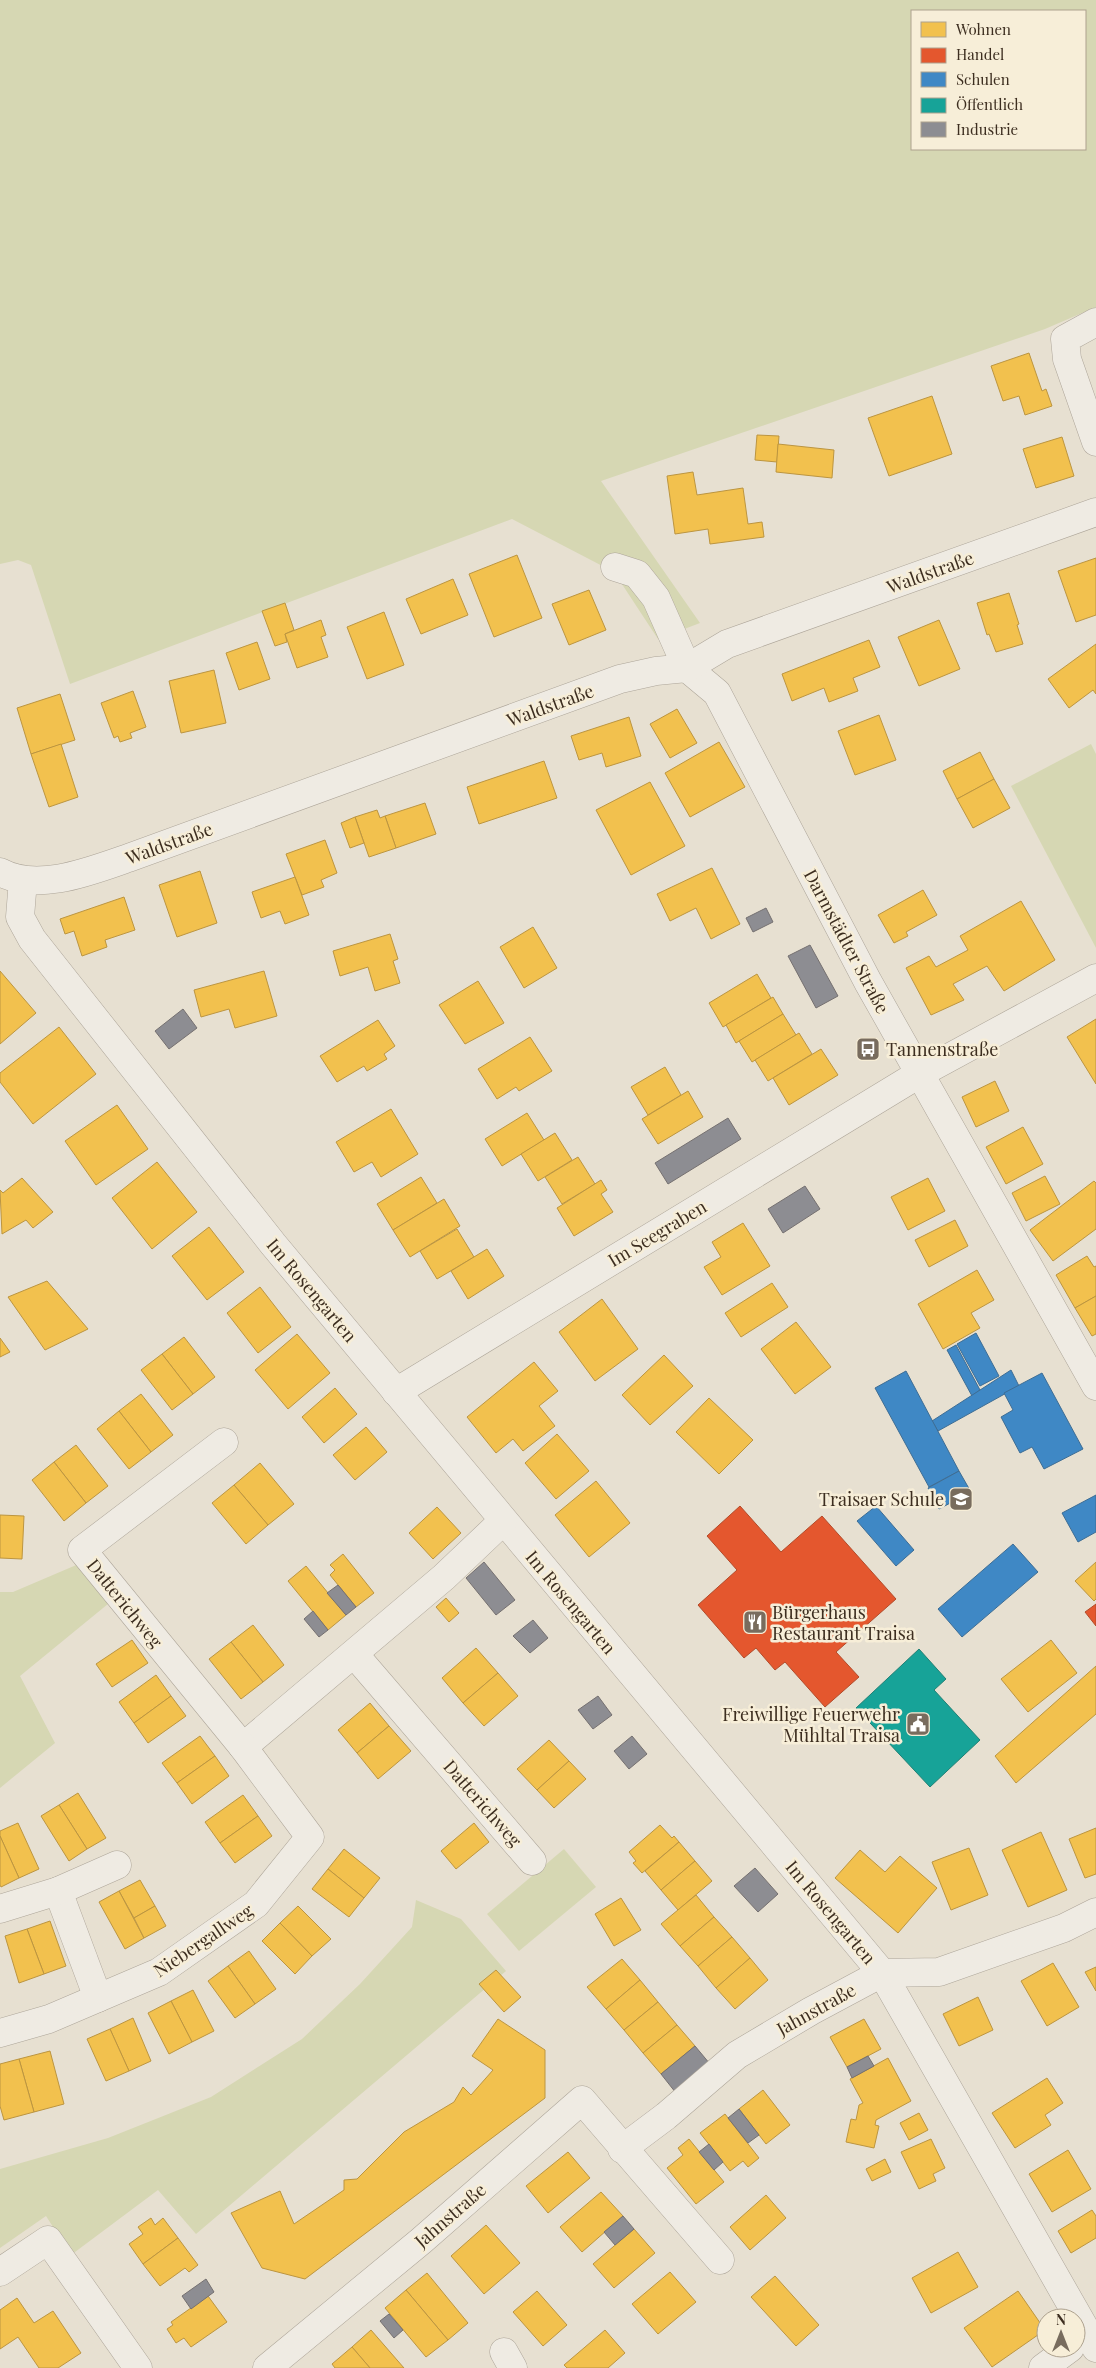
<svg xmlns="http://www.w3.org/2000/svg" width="1096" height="2368" font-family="'Playfair Display',serif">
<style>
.green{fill:#d6d7b3;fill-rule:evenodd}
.homes{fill:#f2c14e;stroke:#bc9540}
.shops{fill:#e4572e;stroke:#b24b2a}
.schools{fill:#3f88c5;stroke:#3e6d94}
.public{fill:#17a398;stroke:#228074}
.industry{fill:#8d8d92;stroke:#757070}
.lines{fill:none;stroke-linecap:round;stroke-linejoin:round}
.minor-casing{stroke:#ada599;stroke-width:29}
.minor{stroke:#efebe3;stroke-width:28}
.labels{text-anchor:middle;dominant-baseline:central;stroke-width:5;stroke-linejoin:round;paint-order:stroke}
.street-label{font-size:18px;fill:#3d2e20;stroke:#f7eed8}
.poi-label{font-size:18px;fill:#3d2e20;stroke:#f7eed8;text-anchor:start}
</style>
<rect width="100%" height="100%" fill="#e7e0d1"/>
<g class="green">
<path d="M0,0H1096V307L1045,329L601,481L700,623L658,639L614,572L512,519L70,684L31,565L18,560L0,564ZM912,11H1085V149H912Z"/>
<polygon points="1091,744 1096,754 1096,948 1011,786"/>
<polygon points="81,1563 114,1599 20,1676 55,1743 0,1788 0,1592 13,1592"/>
<polygon points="564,1849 596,1887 519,1951 487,1914"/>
<polygon points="416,1900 461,1919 506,1971 196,2234 158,2190 71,2255 46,2216 0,2248 0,2169 108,2138 211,2097 302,2039 360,1984 412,1927"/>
</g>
<g class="homes">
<polygon points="1029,353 1042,391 1046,389 1052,406 1025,415 1019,396 1003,401 991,366"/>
<polygon points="932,396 952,454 889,476 868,418"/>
<polygon points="757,435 779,436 777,462 755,460"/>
<polygon points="1062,437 1074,476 1036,488 1023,449"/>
<polygon points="778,444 834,450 832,478 776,472"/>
<polygon points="693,472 697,495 743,488 748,524 762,522 764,537 710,544 708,529 675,534 667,476"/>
<polygon points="517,555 542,618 494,637 469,574"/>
<polygon points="1096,558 1096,615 1076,622 1058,571"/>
<polygon points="453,579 468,615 421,634 406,599"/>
<polygon points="589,590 606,630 569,645 552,604"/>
<polygon points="1009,593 1019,624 1017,625 1023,644 996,652 989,634 987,635 977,603"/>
<polygon points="285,603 294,630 285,634 287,642 275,646 262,611"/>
<polygon points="384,612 404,665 367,679 347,627"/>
<polygon points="321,620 326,635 321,637 328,657 297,668 285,634"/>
<polygon points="939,620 960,669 919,686 898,637"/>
<polygon points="869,640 880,667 853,678 858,691 829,702 824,688 792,701 782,674"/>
<polygon points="257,642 270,679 239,690 226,653"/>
<polygon points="1096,644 1096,694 1093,690 1069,708 1048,679"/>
<polygon points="214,670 226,723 181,733 169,681"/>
<polygon points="133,691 146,727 130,733 132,738 120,742 118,736 114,738 101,703"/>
<polygon points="60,694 75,740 31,754 17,708"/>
<polygon points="677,709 697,743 670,758 650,724"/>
<polygon points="879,715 896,760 855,775 838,731"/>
<polygon points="629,717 641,756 606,767 602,753 579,760 571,736"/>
<polygon points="719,742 745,787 690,817 665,773"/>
<polygon points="61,744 78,797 49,807 31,754"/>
<polygon points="980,752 994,779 957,799 943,771"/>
<polygon points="544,761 557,798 479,824 467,787"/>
<polygon points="994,779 1010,808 973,828 957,799"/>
<polygon points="650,782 685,846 631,875 596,810"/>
<polygon points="425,803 436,834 396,848 385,816"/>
<polygon points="377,810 380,818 385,816 396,848 369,857 355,817"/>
<polygon points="355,817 364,843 350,848 341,823"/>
<polygon points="325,840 337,873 321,880 324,887 302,895 286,854"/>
<polygon points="712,868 740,924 711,939 696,908 670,921 657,894"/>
<polygon points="200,871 217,923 177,937 159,885"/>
<polygon points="295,877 309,915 285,924 280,911 261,918 252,892"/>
<polygon points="923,890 937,915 906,932 908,936 894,943 878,915"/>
<polygon points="124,897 135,930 105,940 107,947 82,956 74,931 65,934 60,919"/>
<polygon points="1021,901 1055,960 1004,991 987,966 953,984 964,1000 931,1015 906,968 929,956 936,967 968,950 960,936"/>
<polygon points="533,927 557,968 524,988 500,947"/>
<polygon points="390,934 398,959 393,961 400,983 375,991 368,967 340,976 333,951"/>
<polygon points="0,971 36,1013 0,1044"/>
<polygon points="264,971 277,1016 235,1028 229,1009 201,1017 194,990"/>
<polygon points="757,974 771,998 723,1027 709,1003"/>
<polygon points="478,981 504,1023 465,1044 439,1005"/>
<polygon points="773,997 783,1014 736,1043 726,1025"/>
<polygon points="783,1014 796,1035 752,1062 739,1041"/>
<polygon points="1096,1019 1096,1084 1067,1037"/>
<polygon points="378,1020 395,1046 384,1054 387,1059 367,1071 364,1066 337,1082 320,1056"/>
<polygon points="59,1027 96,1074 33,1124 0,1082 0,1073"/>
<polygon points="799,1033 812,1054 768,1081 755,1060"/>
<polygon points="530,1037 552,1071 519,1091 516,1087 497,1099 478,1069"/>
<polygon points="821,1049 838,1075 789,1105 773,1078"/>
<polygon points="665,1067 681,1095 648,1115 631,1087"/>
<polygon points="995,1081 1009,1111 976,1127 962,1097"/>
<polygon points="688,1091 703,1117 658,1144 642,1119"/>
<polygon points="117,1105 148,1149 96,1185 65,1141"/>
<polygon points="391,1109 418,1154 381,1177 372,1162 354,1172 336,1142"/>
<polygon points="527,1113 544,1140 502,1166 485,1139"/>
<polygon points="1023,1127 1043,1164 1006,1184 986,1147"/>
<polygon points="555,1133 572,1160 538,1181 521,1154"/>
<polygon points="578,1157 595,1184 562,1204 545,1177"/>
<polygon points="157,1162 197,1212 152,1249 112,1198"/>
<polygon points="1045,1176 1060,1204 1026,1221 1012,1193"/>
<polygon points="421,1177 437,1203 393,1230 377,1204"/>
<polygon points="22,1178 53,1212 33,1228 26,1220 2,1234 0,1190 3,1193"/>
<polygon points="928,1178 945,1211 908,1230 891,1197"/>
<polygon points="601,1180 607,1190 601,1194 613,1212 574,1236 557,1208"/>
<polygon points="1094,1181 1096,1183 1096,1229 1053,1261 1030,1230"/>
<polygon points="444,1199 460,1226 410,1257 393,1230"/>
<polygon points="955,1220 968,1246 929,1267 915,1240"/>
<polygon points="743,1223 770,1266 722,1295 704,1267 721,1257 712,1242"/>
<polygon points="209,1227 244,1272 207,1300 172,1256"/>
<polygon points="457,1229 474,1257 437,1279 420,1251"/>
<polygon points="487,1249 504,1276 468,1299 451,1271"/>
<polygon points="1087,1256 1094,1267 1096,1266 1096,1296 1075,1308 1056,1275"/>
<polygon points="977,1270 994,1300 971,1313 980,1328 943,1349 918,1304"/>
<polygon points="47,1281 88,1329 45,1350 8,1297"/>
<polygon points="772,1283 788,1307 741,1337 725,1313"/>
<polygon points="260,1287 291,1327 258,1353 227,1313"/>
<polygon points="1096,1296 1096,1334 1092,1336 1075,1308"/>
<polygon points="602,1299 638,1349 595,1381 559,1332"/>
<polygon points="796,1322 831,1367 795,1394 761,1349"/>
<polygon points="297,1334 330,1373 288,1409 255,1370"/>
<polygon points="184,1337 215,1377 193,1394 162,1354"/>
<polygon points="0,1338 10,1352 0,1357"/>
<polygon points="162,1354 193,1394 172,1410 141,1370"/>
<polygon points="664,1355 693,1386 650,1425 622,1395"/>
<polygon points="534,1362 558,1391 539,1406 555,1426 523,1451 513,1439 496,1453 467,1417"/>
<polygon points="335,1388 357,1414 324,1443 302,1417"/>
<polygon points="141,1394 173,1435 151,1452 119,1411"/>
<polygon points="709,1398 753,1440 719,1474 676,1432"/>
<polygon points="119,1411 151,1452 129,1469 97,1429"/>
<polygon points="366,1427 387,1452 355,1480 333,1455"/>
<polygon points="557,1434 589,1471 556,1499 525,1463"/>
<polygon points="76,1445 108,1486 86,1503 54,1462"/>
<polygon points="54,1462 86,1503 64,1521 32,1480"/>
<polygon points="260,1463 294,1504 268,1525 234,1485"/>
<polygon points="596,1481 630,1523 589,1557 555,1515"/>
<polygon points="234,1485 268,1525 246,1544 212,1503"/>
<polygon points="437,1507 461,1533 433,1559 409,1533"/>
<polygon points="0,1515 24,1516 22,1559 0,1558"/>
<polygon points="343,1554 374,1593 356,1607 330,1575 335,1570 330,1565"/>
<polygon points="1096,1562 1096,1599 1094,1601 1075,1581"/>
<polygon points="306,1566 346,1615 328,1630 288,1581"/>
<polygon points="446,1598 459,1613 449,1622 436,1607"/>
<polygon points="253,1625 284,1665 263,1682 231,1642"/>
<polygon points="132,1640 148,1663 112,1687 96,1664"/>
<polygon points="1051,1640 1077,1673 1028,1712 1001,1679"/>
<polygon points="231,1642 263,1682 241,1699 209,1659"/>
<polygon points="476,1648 498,1673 463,1703 442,1678"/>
<polygon points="1096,1666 1096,1714 1016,1783 995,1756"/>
<polygon points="498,1673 518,1696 484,1726 463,1703"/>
<polygon points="156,1675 171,1696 134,1723 119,1702"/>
<polygon points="171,1696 186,1716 148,1743 134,1723"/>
<polygon points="370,1703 389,1726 357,1753 338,1730"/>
<polygon points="389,1726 411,1751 378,1779 357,1753"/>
<polygon points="200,1736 215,1756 177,1783 162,1763"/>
<polygon points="549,1740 569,1761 537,1790 517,1769"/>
<polygon points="215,1756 229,1776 192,1804 177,1783"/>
<polygon points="569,1761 586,1779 554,1808 537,1790"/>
<polygon points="78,1793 106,1838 87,1849 59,1805"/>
<polygon points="243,1795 258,1816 220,1843 205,1822"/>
<polygon points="59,1805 87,1849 69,1861 41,1816"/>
<polygon points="258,1816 272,1836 235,1863 220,1843"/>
<polygon points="18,1823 39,1869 19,1878 0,1836 0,1831"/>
<polygon points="474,1823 489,1842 456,1869 441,1851"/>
<polygon points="660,1825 672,1838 674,1836 679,1842 642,1873 633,1863 636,1861 629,1852"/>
<polygon points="1096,1828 1096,1874 1085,1878 1069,1839"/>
<polygon points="1041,1832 1067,1890 1028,1907 1002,1850"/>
<polygon points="0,1836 19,1878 1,1887 0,1885"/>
<polygon points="679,1842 695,1861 661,1890 645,1871"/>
<polygon points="969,1848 988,1895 951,1910 932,1862"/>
<polygon points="344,1849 380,1878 364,1898 328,1869"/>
<polygon points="860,1850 885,1872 900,1856 937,1888 898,1933 835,1878"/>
<polygon points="695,1861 712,1881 678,1910 661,1890"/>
<polygon points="328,1869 364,1898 349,1917 312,1889"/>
<polygon points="140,1880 155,1906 134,1918 119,1891"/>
<polygon points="119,1891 144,1938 125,1949 99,1902"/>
<polygon points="696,1895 714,1917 680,1946 661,1924"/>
<polygon points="621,1898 641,1930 614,1946 595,1914"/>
<polygon points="155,1906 166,1926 144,1938 134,1918"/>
<polygon points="298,1906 331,1939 312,1956 280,1923"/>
<polygon points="714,1917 732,1937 698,1966 680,1946"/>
<polygon points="50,1921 66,1966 44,1974 27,1929"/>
<polygon points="280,1923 312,1956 295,1974 262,1941"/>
<polygon points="27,1929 44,1974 19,1983 5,1936"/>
<polygon points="732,1937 750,1958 716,1988 698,1966"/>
<polygon points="249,1951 276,1989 255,2004 228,1966"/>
<polygon points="750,1958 768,1980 735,2009 716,1988"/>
<polygon points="622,1959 640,1980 606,2009 587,1987"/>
<polygon points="1053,1963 1079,2007 1047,2026 1021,1981"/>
<polygon points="228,1966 255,2004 235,2018 208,1981"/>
<polygon points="1096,1967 1096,1991 1085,1972"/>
<polygon points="496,1970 521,1997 504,2012 479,1984"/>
<polygon points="640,1980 658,2002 624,2030 606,2009"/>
<polygon points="193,1990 214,2031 192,2042 171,2001"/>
<polygon points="978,1997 993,2030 959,2046 943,2014"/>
<polygon points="171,2001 192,2042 169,2054 148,2013"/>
<polygon points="658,2002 677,2025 643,2053 624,2030"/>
<polygon points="133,2018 151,2061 129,2071 110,2029"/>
<polygon points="498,2019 545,2050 545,2098 305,2279 262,2268 231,2213 280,2191 294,2224 344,2190 344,2180 357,2179 404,2132 454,2102 463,2087 471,2095 493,2070 472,2056"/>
<polygon points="864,2019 881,2049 847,2067 830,2037"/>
<polygon points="677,2025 695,2046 661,2074 643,2053"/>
<polygon points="110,2029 129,2071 106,2081 87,2039"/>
<polygon points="50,2051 64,2104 34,2112 19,2059"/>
<polygon points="888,2058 911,2101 876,2120 875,2125 879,2126 874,2148 846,2142 851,2119 856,2120 859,2105 863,2103 850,2079"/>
<polygon points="19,2059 34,2112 4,2120 0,2106 0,2064"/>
<polygon points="1047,2078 1063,2103 1045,2115 1051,2125 1015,2148 992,2113"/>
<polygon points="763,2090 790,2125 766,2144 739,2109"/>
<polygon points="919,2113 928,2130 909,2140 900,2123"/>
<polygon points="725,2114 759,2158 748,2167 743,2161 730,2171 700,2133"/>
<polygon points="689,2139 724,2182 696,2204 667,2168 683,2155 678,2148"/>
<polygon points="931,2139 945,2168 933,2174 936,2181 919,2189 901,2152"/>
<polygon points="1068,2150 1091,2189 1052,2212 1029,2174"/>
<polygon points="568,2152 590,2178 548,2213 526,2186"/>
<polygon points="885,2159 891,2172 872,2181 866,2169"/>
<polygon points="601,2192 623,2216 582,2252 560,2227"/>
<polygon points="766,2195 786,2218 750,2250 730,2227"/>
<polygon points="1092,2210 1096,2216 1096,2238 1071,2253 1058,2231"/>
<polygon points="151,2218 155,2225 163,2218 178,2238 143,2264 129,2244 143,2234 138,2227"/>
<polygon points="486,2225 520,2263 484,2294 451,2256"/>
<polygon points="634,2229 655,2253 614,2288 593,2264"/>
<polygon points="178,2238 198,2265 189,2272 185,2268 160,2286 143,2264"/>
<polygon points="958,2252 978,2287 931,2313 912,2278"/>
<polygon points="670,2272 696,2302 658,2334 632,2304"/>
<polygon points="427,2273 468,2323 448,2340 406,2290"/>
<polygon points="775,2276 819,2325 796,2346 751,2297"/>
<polygon points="406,2290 448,2340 426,2357 385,2308"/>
<polygon points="537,2291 567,2325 543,2346 513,2312"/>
<polygon points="1018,2291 1045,2330 992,2367 964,2328"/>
<polygon points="208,2296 227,2322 191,2347 184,2338 176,2343 167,2329 173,2325 171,2322"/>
<polygon points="17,2298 34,2323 53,2311 81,2353 58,2368 39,2368 18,2337 0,2349 0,2310"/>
<polygon points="371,2330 404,2368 370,2368 352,2347"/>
<polygon points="605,2330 625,2353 608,2368 567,2368 564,2365"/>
<polygon points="352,2347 370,2368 335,2368 332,2364"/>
</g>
<g class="shops">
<polygon points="740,1506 781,1552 822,1516 896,1599 836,1652 859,1677 825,1707 785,1662 775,1670 756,1648 744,1658 698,1605 737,1570 707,1536"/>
<polygon points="1096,1604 1096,1626 1085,1612"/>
</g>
<g class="schools">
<polygon points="976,1333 999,1376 980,1386 957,1344"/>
<polygon points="956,1345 980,1390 972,1396 947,1350"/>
<polygon points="1011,1370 1019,1386 938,1431 932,1421"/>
<polygon points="906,1371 959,1471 929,1487 875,1388"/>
<polygon points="1042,1373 1083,1449 1044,1469 1032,1447 1020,1453 1001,1417 1013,1410 1004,1393"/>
<polygon points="959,1471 971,1492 939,1509 928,1488"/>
<polygon points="1096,1495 1096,1532 1078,1542 1062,1513"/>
<polygon points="876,1506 914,1550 896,1566 857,1521"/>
<polygon points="1013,1544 1038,1572 962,1637 938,1609"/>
</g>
<polygon class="public" points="919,1649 946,1679 934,1690 980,1740 930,1787 856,1708"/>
<g class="industry">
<polygon points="766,908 773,922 753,932 746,918"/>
<polygon points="810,945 838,996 816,1008 788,956"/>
<polygon points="183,1009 197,1028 169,1049 155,1031"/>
<polygon points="728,1118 741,1139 668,1184 655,1163"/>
<polygon points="805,1186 820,1209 783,1233 768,1209"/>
<polygon points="484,1562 515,1600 496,1615 466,1578"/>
<polygon points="338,1585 356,1607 346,1615 327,1593"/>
<polygon points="313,1611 328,1630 319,1637 304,1619"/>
<polygon points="533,1620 548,1638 530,1653 513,1636"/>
<polygon points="598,1696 612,1715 593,1729 578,1710"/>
<polygon points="632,1736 647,1754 629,1769 614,1751"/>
<polygon points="755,1868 778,1894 758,1912 734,1886"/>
<polygon points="695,2046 710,2064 676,2093 661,2074"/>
<polygon points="868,2056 874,2066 852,2078 847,2067"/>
<polygon points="739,2109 759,2135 748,2143 728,2118"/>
<polygon points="709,2144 723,2162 714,2170 699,2152"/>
<polygon points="623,2216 634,2229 615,2245 604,2232"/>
<polygon points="206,2279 214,2292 191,2309 182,2296"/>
<polygon points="389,2314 403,2330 394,2338 380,2321"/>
</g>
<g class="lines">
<g class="minor-casing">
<g id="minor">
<polyline points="1096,322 1065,339 1067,359 1096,442"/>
<polyline points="615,567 637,574 656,598 687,668 717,693 868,982 1096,1386"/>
<path d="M0,872C38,893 93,870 131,857L620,679L656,671L687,668L727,644L1096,512"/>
<polyline points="23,880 20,917 32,939 273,1244 882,1973 1096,2348"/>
<polyline points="396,1392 919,1074 1096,978"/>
<polyline points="355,1655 532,1861"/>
<polyline points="243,1747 444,1577 503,1521"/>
<polyline points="58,1891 98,1998"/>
<polyline points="0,1909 58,1891 117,1865"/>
<polyline points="0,2033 49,2019 159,1972 256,1904 310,1837 243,1747 82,1550 224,1442"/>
<polyline points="622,2149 666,2116 737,2055 811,2011 882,1973 939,1972 1064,1928 1096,1912"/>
<polyline points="0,2272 48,2240 138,2368"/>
<polyline points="504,2352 513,2368"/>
<polyline points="267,2368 421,2241 582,2100 720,2260"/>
<polyline points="1043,2368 1070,2348"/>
</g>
</g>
<use href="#minor" class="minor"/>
</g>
<defs>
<g id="bus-square" transform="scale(1.25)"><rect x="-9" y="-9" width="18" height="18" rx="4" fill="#786c5e" stroke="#f7eed8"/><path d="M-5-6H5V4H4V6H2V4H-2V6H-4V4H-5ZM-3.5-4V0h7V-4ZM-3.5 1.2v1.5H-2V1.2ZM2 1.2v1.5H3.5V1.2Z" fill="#fff"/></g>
<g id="school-square" transform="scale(1.25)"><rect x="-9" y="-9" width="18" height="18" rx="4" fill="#786c5e" stroke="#f7eed8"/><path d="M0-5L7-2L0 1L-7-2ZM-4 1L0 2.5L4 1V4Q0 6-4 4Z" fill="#fff"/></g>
<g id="restaurant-square" transform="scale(1.25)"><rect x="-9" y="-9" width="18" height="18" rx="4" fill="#786c5e" stroke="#f7eed8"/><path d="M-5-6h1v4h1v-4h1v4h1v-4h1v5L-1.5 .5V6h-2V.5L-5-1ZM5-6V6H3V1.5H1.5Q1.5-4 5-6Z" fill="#fff"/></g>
<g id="civic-square" transform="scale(1.25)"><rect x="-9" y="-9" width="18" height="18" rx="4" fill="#786c5e" stroke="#f7eed8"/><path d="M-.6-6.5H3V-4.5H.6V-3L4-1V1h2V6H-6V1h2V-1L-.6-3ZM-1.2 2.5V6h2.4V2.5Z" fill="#fff"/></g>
</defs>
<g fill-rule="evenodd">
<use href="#bus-square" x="868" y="1049"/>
<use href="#school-square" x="961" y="1499"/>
<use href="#restaurant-square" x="755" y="1622"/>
<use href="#civic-square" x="918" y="1724"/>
</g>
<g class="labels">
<g class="street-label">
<text transform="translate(930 572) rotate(-20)">Waldstraße</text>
<text transform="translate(550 705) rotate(-20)">Waldstraße</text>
<text transform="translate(169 843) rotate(-20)">Waldstraße</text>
<text transform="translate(847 941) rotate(62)">Darmstädter Straße</text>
<text transform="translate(657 1233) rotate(-31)">Im Seegraben</text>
<text transform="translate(312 1290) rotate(50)">Im Rosengarten</text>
<text transform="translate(571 1602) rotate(50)">Im Rosengarten</text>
<text transform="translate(125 1603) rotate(51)">Datterichweg</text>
<text transform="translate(483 1803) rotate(49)">Datterichweg</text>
<text transform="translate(831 1912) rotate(50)">Im Rosengarten</text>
<text transform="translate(203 1940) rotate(-34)">Niebergallweg</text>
<text transform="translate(816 2009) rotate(-29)">Jahnstraße</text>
<text transform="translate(450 2215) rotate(-41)">Jahnstraße</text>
</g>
<g class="poi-label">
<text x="886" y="1049">Tannenstraße</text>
<text x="944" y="1499" text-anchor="end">Traisaer Schule</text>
<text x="772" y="1612">Bürgerhaus<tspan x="772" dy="21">Restaurant Traisa</tspan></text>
<text x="900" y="1714" text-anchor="end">Freiwillige Feuerwehr<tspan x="900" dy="21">Mühltal Traisa</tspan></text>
</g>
</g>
<rect x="911" y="10" width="175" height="140" fill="#f7eed8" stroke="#ada18e"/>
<rect x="921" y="22" width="25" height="15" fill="#f2c14e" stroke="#ada18e"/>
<text x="956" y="35" font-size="15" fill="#3d2e20">Wohnen</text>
<rect x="921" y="48" width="25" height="15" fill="#e4572e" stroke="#ada18e"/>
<text x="956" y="60" font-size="15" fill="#3d2e20">Handel</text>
<rect x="921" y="72" width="25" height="15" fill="#3f88c5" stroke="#ada18e"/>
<text x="956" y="85" font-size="15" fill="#3d2e20">Schulen</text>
<rect x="921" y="98" width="25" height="15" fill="#17a398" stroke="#ada18e"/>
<text x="956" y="110" font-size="15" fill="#3d2e20">Öffentlich</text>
<rect x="921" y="122" width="25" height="15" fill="#8d8d92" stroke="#ada18e"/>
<text x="956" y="135" font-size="15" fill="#3d2e20">Industrie</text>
<g transform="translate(1061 2333)"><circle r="24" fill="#f7eed8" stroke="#ada18e"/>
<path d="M0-4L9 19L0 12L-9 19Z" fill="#786c5e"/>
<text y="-8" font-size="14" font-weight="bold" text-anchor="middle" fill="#3d2e20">N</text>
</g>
</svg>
